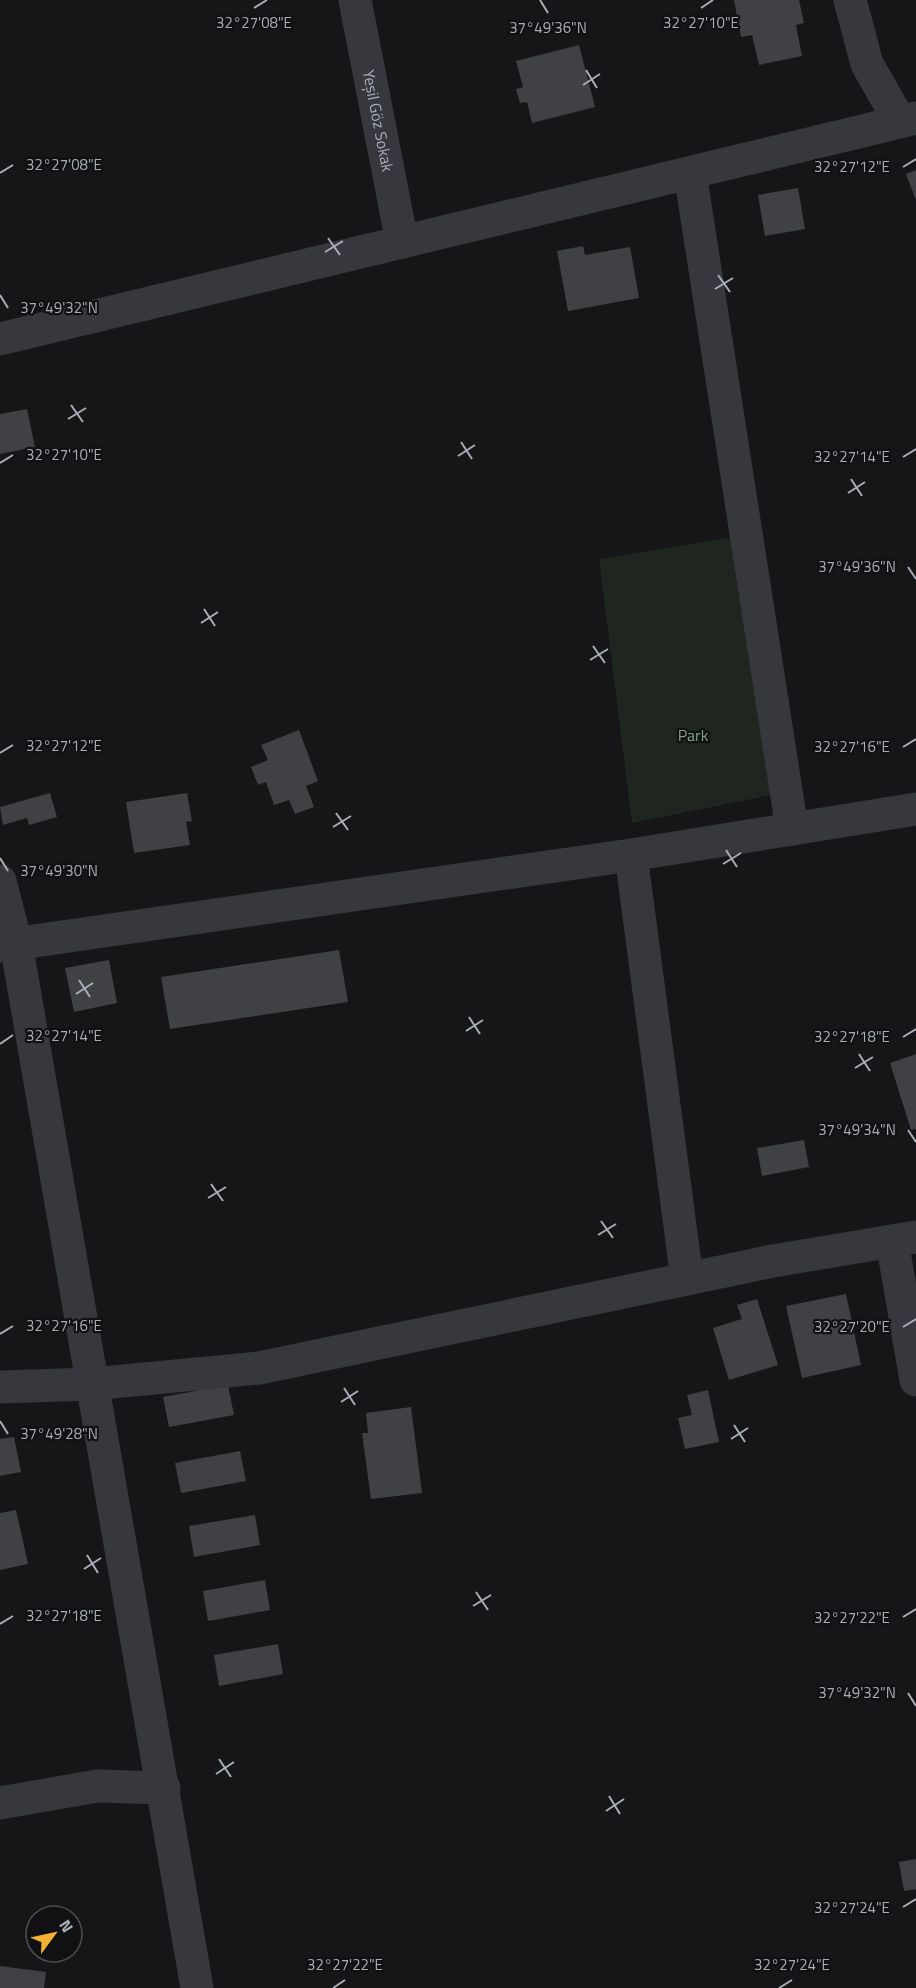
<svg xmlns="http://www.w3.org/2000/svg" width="916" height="1988" font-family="'Titillium Web',sans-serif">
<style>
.green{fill:#1e261f}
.building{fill:#404145}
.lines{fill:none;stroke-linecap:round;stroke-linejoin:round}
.minor{stroke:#37383d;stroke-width:33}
.tertiary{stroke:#37383d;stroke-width:33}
.ticks{fill:none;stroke:#a8adb8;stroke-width:2}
.labels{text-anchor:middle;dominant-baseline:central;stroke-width:4.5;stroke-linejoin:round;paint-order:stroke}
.street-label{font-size:16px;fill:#a8adb8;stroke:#111113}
.park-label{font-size:16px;fill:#7fa381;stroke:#111113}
.ticks-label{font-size:15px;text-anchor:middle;fill:#a8adb8;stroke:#111113;stroke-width:4.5;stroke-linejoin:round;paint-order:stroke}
</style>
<rect width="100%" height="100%" fill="#161618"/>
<polygon class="green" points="732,537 777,794 632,823 599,559"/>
<g class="building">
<polygon points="734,0 799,0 804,23 796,25 802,56 759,65 752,35 741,37"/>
<polygon points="579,45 595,107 532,123 527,102 520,103 516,89 523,87 516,61"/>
<polygon points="916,170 916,200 906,174"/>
<polygon points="798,188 805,229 765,236 758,195"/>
<polygon points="583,246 585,255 630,247 639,298 568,311 557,251"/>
<polygon points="27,409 35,447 0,454 0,414"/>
<polygon points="299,730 318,781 306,786 314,807 295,814 289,800 274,805 266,782 258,785 251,767 268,760 261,745"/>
<polygon points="50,793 57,817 29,825 27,818 3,825 0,807"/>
<polygon points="187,793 192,821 186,822 190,845 134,853 126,802"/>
<polygon points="339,950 348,1002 170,1029 161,977"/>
<polygon points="109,960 117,1003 74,1012 65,968"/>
<polygon points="916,1054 916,1129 911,1130 890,1063"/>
<polygon points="804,1140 809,1167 762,1176 757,1148"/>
<polygon points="846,1294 861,1365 802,1378 786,1306"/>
<polygon points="757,1299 778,1365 729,1380 713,1328 742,1319 737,1305"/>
<polygon points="228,1385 234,1415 169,1427 163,1397"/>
<polygon points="708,1390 719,1442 685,1449 678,1418 692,1415 687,1395"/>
<polygon points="411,1407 422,1493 371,1499 362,1433 368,1433 366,1413"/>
<polygon points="14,1437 21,1472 0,1476 0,1439"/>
<polygon points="240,1451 246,1481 181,1493 175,1463"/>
<polygon points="16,1510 28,1564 0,1570 0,1513"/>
<polygon points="255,1515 260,1545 194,1557 189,1526"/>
<polygon points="265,1580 270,1610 208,1621 203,1591"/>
<polygon points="278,1644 283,1674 219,1686 214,1655"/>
<polygon points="916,1859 916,1889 904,1891 899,1862"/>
<polygon points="0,1966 46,1972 44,1988 0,1988"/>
</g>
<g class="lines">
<g class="minor">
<path id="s1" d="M355,0L402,242"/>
<polyline points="850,0 867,64 900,122"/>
<polyline points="690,173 792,829"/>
<polyline points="0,339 916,118"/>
<polyline points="631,855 687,1279"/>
<polyline points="0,881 16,943 197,1988"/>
<polyline points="0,946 631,855 916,809"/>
<polyline points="892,1241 916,1380"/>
<polyline points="0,1803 97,1786 164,1788"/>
</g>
<polyline class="tertiary" points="0,1387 92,1384 259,1368 773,1261 916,1237"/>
</g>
<path class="ticks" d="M540,0L548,13M254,8L267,0M701,8L713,0M586,70L597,88M583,85L600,74M903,167L916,159M0,173L13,165M328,238L340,255M325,252L343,241M718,275L730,292M715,289L733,278M0,295L8,308M71,405L83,422M68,419L86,408M461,442L472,459M458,456L475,445M903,457L916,449M0,463L13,455M851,479L862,496M848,493L865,482M908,567L916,579M204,609L215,626M201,623L218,612M593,646L605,663M590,660L608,649M903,747L916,739M0,753L13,745M336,813L348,830M333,827L351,816M726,850L737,867M0,858L8,871M723,864L741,853M79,980L90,997M76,994L93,983M469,1017L480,1034M466,1031L483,1020M903,1037L916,1029M0,1044L13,1035M859,1054L870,1071M855,1068L873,1057M908,1130L916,1142M211,1184L223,1201M208,1198L226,1187M601,1221L613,1238M598,1235L616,1224M903,1327L916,1319M0,1334L13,1326M344,1388L355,1405M341,1402L358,1391M0,1421L8,1434M734,1425L745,1442M731,1439L748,1428M87,1555L98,1573M84,1569L101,1558M476,1592L488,1610M473,1606L491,1595M903,1617L916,1609M0,1624L13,1616M908,1693L916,1706M219,1759L231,1777M216,1774L234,1762M609,1796L620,1814M606,1811L624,1799M903,1907L916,1899M333,1988L345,1980M779,1988L792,1980"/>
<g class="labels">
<g class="street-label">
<text stroke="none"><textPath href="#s1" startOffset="123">Yeşil Göz Sokak</textPath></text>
</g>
<g class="park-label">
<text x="693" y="735">Park</text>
</g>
</g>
<g class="ticks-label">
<text x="254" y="28">32°27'08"E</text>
<text x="701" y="28">32°27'10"E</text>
<text x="548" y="33">37°49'36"N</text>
<text x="64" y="170">32°27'08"E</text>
<text x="852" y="172">32°27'12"E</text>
<text x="59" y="313">37°49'32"N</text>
<text x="64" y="460">32°27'10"E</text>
<text x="852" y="462">32°27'14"E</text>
<text x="857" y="572">37°49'36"N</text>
<text x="64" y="751">32°27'12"E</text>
<text x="852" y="752">32°27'16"E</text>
<text x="59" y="876">37°49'30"N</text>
<text x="64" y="1041">32°27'14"E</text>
<text x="852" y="1042">32°27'18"E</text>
<text x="857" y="1135">37°49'34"N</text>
<text x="64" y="1331">32°27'16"E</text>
<text x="852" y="1332">32°27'20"E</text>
<text x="59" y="1439">37°49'28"N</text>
<text x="64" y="1621">32°27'18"E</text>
<text x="852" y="1623">32°27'22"E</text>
<text x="857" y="1698">37°49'32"N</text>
<text x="852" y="1913">32°27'24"E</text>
<text x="345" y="1970">32°27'22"E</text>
<text x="792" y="1970">32°27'24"E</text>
</g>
<g transform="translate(54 1934) rotate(57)"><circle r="28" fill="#111113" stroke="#4d4f55" stroke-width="1.5"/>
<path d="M0-4.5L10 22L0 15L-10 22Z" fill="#f2b134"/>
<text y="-9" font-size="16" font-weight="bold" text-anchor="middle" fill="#a8adb8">N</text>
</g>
</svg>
